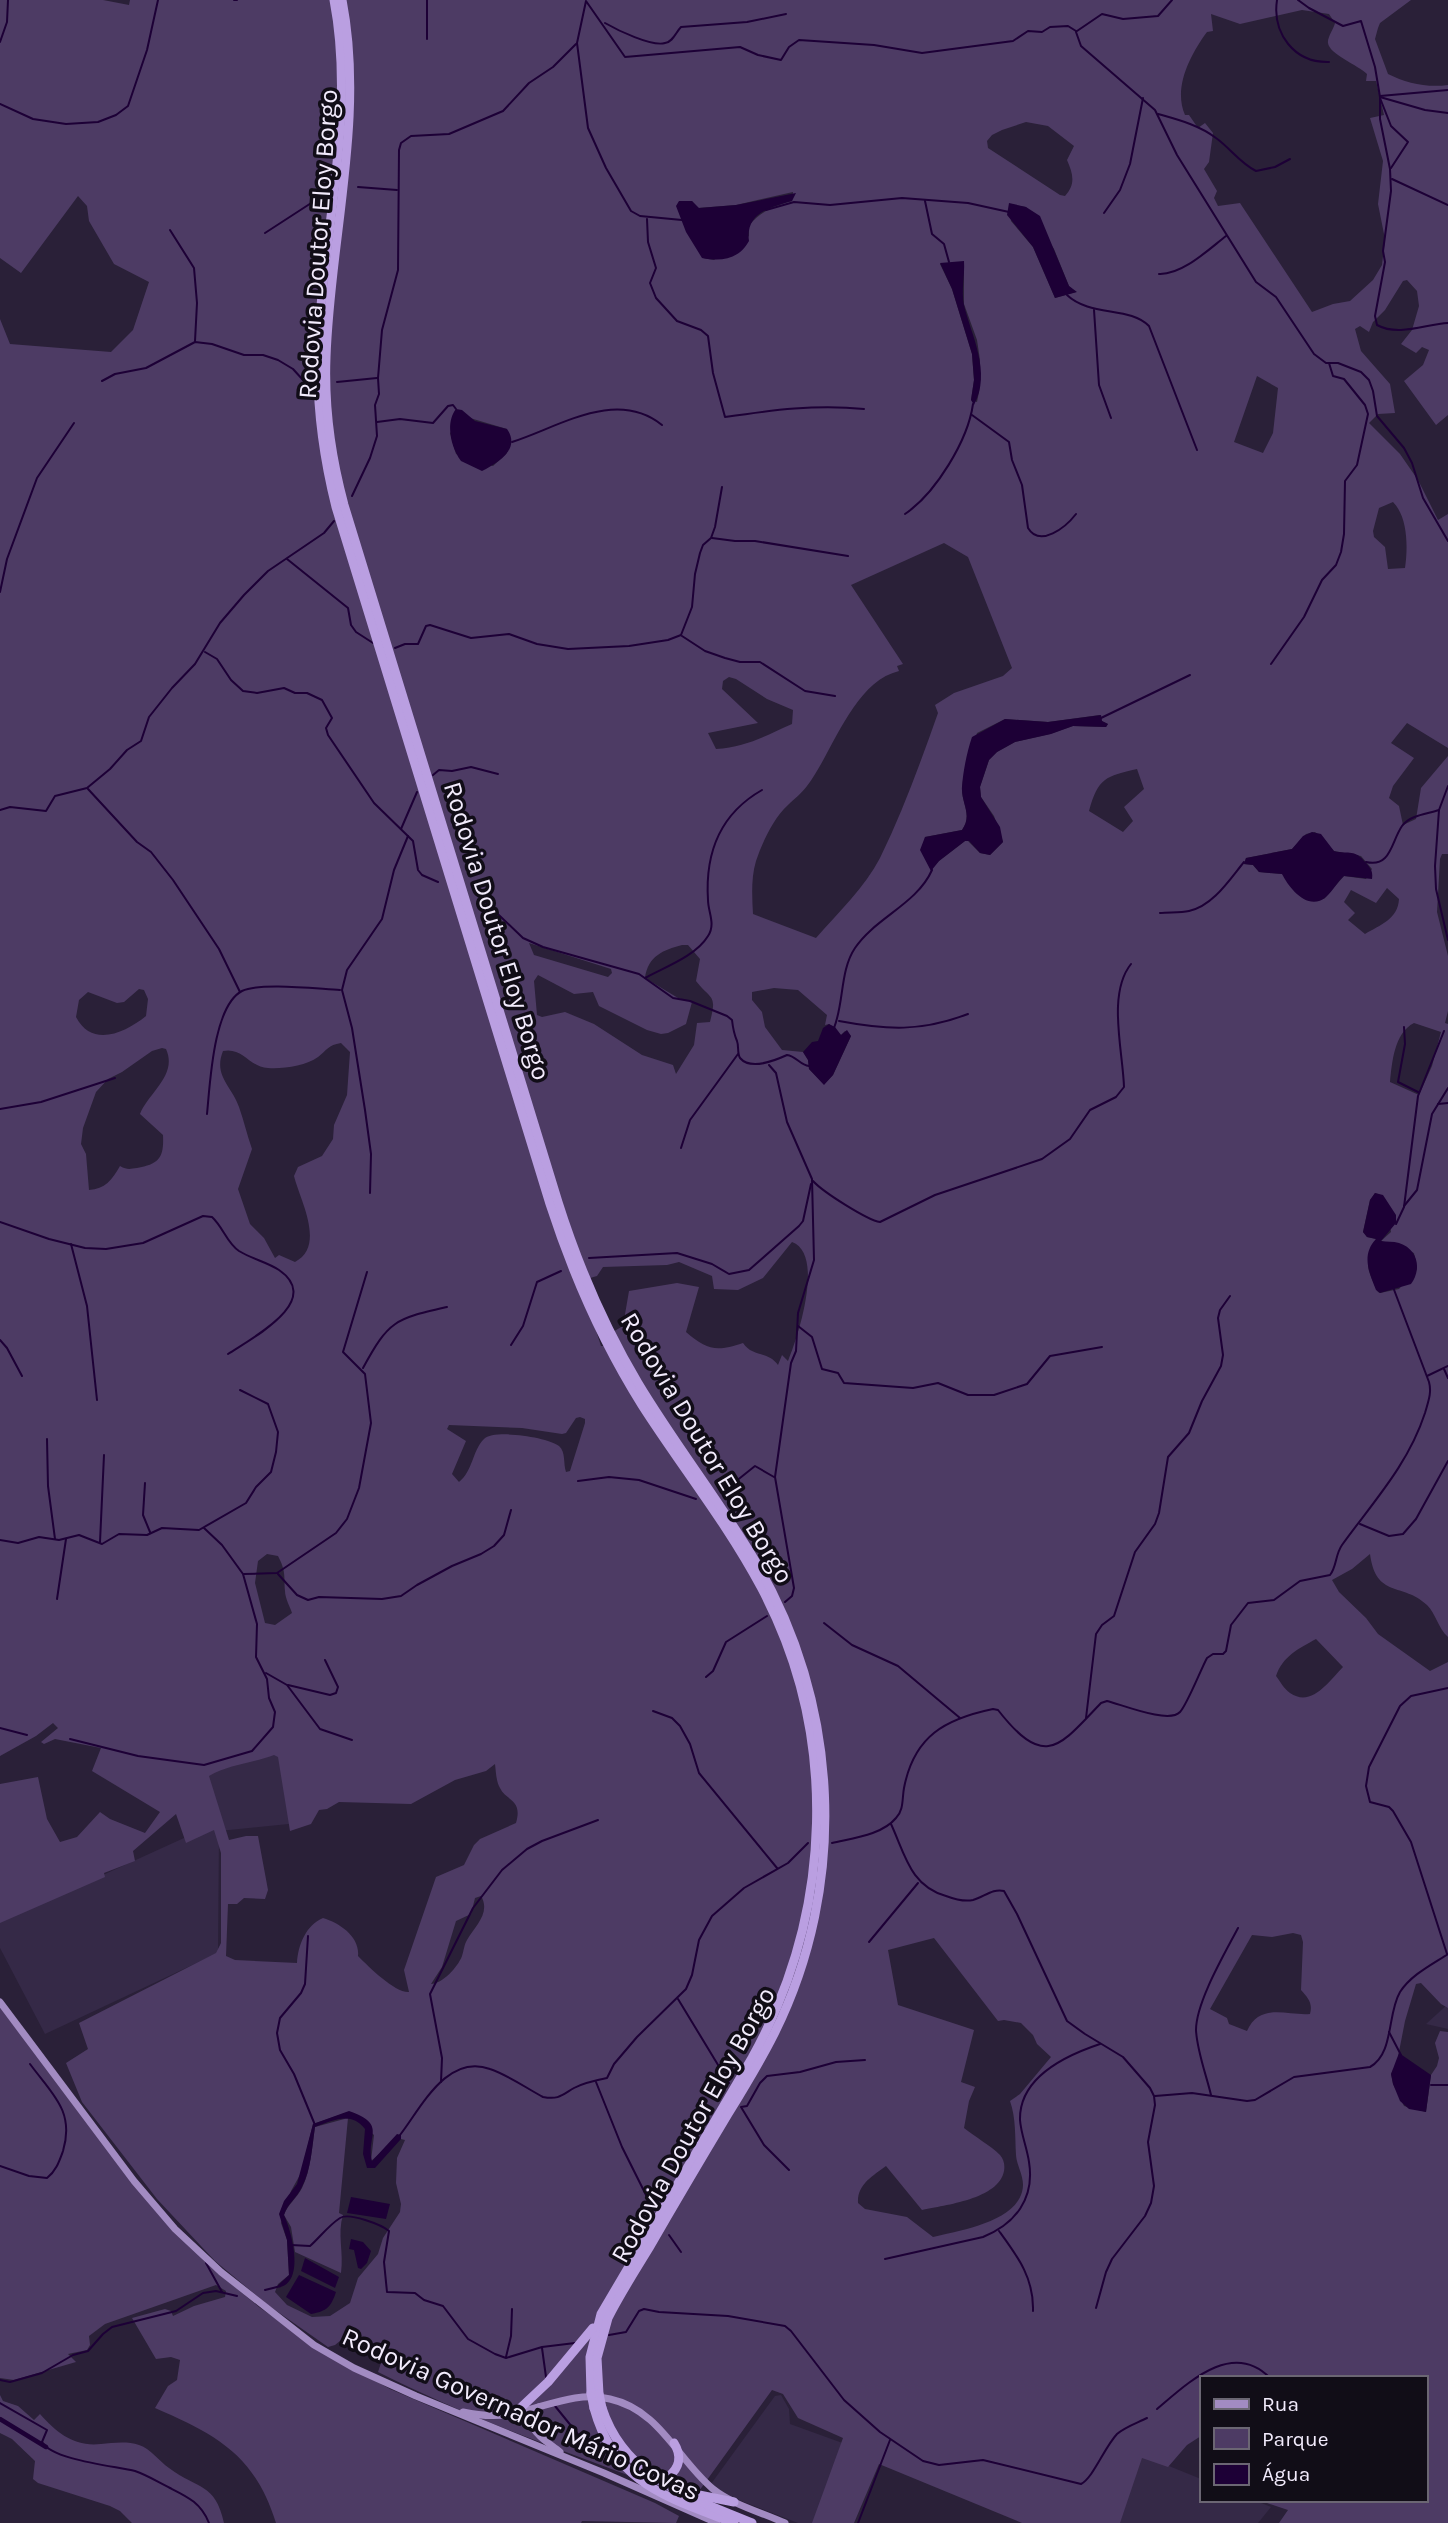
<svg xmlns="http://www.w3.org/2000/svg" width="1448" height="2523" font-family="Karla,sans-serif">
	<rect width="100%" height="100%" fill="#2a2038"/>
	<!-- built -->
	<g fill="#352947">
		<path d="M295,1749L308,1822L219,1831L218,1953L45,2034L0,1948V1922L219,1822L206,1768Z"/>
		<path d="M1448,2004V2029L1426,2024Z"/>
		<path d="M781,2395L789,2409L790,2424L848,2445L818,2523H798L708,2488L775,2396Z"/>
		<path d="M1137,2453L1201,2479V2500H1254L1271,2507L1258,2523H1109Z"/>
	</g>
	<!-- green -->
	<g fill="#4d3b64" fill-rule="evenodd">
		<path d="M0,0H103L129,5L130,0H1411L1380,23L1378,28L1375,39L1388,74C1406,83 1427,88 1448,85V415L1436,425L1404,381L1423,365L1429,350L1422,347L1416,353L1401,344L1412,330L1419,306L1417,291L1407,280L1403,281L1385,310L1373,322L1369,332L1360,326L1355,329L1361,351L1390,384L1395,413L1378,414L1369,423L1400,454L1418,480L1438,520L1448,514V748L1407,723L1391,743L1414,758L1393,786L1389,798L1399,806L1403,825L1416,819L1421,788L1448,756V854H1442L1440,859L1437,912L1448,956V1011L1445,1023L1448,1024V1637C1438,1628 1436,1614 1427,1605C1403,1582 1376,1599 1370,1554L1352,1569L1332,1580L1339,1592L1366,1618L1378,1634L1430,1671L1448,1662V2008L1441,2004L1421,1983L1416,1984L1405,2021L1397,2062L1391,2074L1393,2084L1404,2106L1426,2112L1431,2075L1437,2066L1439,2058L1435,2043L1440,2031L1448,2032V2523H1279L1288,2510L1267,2503L1266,2500H1425V2378H1201V2436L1187,2445L1168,2467L1142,2458L1120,2523H1022L879,2464L854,2523H812L843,2438L798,2418L783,2394L772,2390L694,2498L687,2497C583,2458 477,2422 378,2372L383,2357L346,2336L335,2345L328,2347L268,2305L215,2261L157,2199L82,2102L66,2063L88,2049L79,2023L216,1953L221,1943V1853L214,1830L186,1843L176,1814L133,1851L135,1861L104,1873L105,1877L0,1923V1784L38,1777L47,1819L60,1842L77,1837L100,1812L110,1819L145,1833L160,1812L92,1771L101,1748L55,1739L44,1744L41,1742L58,1728L53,1723L36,1736L0,1756V319L10,344L111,352L133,330L149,282L114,264L89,221L87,206L78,196L21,273L0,258ZM1302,10L1329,14L1335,23C1334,28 1327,38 1328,43C1329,54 1358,65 1367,74L1366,81H1376L1384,115L1370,118L1383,161L1378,204L1385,239L1382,265L1373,280L1350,301L1333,304L1312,312L1240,203L1218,206L1214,198L1217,191L1204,169L1209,162L1213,133L1205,123L1198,128L1189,115H1185C1173,88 1190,55 1207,32L1213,31L1211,14L1240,24ZM1026,122L1048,126L1074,146L1067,160C1073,174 1076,184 1065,196L1060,195L988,148L987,141L992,135L1002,130ZM793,192L792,201C774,206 762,211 749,225V236L714,260L703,258L692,201L698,208L736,205ZM1009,204L1026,207L1054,249L1069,286L1076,292L1055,298L1033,247L1011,221ZM964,262V304L977,340L980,360V387L977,402L971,400L974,380L972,354L952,289L940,264ZM1257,376L1278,388L1273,433L1263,453L1234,442ZM470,418L507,429V453L493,466L456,454L450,433ZM1393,502C1408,517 1408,548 1405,568L1388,569L1385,547L1374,537L1373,531L1379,508ZM944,543L968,557L1012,668L1003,676L954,693L935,705L938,713C921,761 903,811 880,858C865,887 838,913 816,938L753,914C752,896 751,878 756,861C763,841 773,819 788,805C794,799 802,793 807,786C833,752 853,682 899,671L897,666L903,664L851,585ZM729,677L736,679L767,699L793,710L792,724C765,736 746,747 716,749L708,733L758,723L722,689L723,681ZM1100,715L1102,721L1108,724L1106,727L1073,726L1050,734L1015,742L997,752L989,760L980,787L981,797L994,816L1003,842L990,855L980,853L968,841H965L939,861L931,870L923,854L925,837L962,830C973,814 961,803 962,787C964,769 973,750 977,733L1005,719L1048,722ZM1137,769L1144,789L1124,807L1133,821L1123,832L1089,811C1098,778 1106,776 1137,769ZM1315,832L1334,851L1361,856L1372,869L1366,879L1344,876L1324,899L1282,874L1259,872L1253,865L1244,864L1246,858L1292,849L1306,834ZM1387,888L1399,899C1398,919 1380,925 1365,934L1348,920L1355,913L1344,902L1351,890L1376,903ZM529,943L611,969L612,973L608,977L534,955ZM682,945H688L700,959L696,981C712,1001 717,994 710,1022L697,1023L694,1045L676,1074L673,1065L642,1055L594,1024L565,1012L542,1017L537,1015L534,981L538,975L574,994L593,992L599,1006L647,1030L661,1034L668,1033L686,1024L692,1002L678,998L645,978C648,956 663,950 682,945ZM774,988L798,990L827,1015L825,1025L829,1024L841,1035L845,1031L851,1036L833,1075L824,1084L809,1069L808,1060L803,1052L782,1050L765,1027L762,1012L752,1000V992ZM139,989L144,990L148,999L146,1016C125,1033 92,1048 76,1017L79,1000L88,992L117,1003L124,1002ZM1414,1023L1441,1032L1432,1066L1419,1095L1390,1082C1392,1063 1394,1033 1414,1023ZM341,1043L350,1052L347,1095L334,1125L333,1139L322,1156L298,1167L294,1176C300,1200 326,1246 295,1262L279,1255L275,1258L264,1238L250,1224L238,1189L252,1149C247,1135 244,1121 239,1107C232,1086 213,1076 223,1051C243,1047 249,1067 268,1068C283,1069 306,1066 318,1057C327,1050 328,1045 341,1043ZM162,1048L166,1049C178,1075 148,1093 140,1114L163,1135C164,1157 160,1164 137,1168C130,1169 127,1170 120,1166C112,1180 105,1189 89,1190L86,1154L81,1144L83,1128L96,1092L108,1079L122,1072L152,1051ZM1375,1193C1392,1197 1389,1217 1391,1232L1381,1241L1414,1253L1417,1269L1399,1289L1380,1293L1378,1292C1365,1264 1365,1267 1376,1239L1367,1237L1363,1232L1370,1200ZM792,1242C825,1254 798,1337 788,1361L782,1355L778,1365C768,1351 752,1357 743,1343C716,1352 707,1350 686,1332L699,1287L677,1283L629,1291L623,1326L611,1333L607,1346H601L590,1312V1278L597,1276L603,1267L667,1265L679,1262L712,1276L714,1289L738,1290L763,1278ZM580,1417L585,1419V1423L570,1471L566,1472C563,1464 566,1452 559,1446C548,1437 494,1429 484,1439C472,1451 473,1471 459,1482L452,1474L466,1441L447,1429L449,1425L522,1428L562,1434L566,1433L576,1418ZM267,1554L278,1556C286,1571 284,1576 285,1591C285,1598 290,1607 292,1613L275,1625L265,1623L255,1583L258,1561ZM1316,1639L1343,1667C1329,1681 1312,1708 1290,1693C1284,1689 1280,1681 1276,1676C1283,1656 1298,1649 1316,1639ZM274,1755L278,1757L290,1831L311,1824L319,1810L327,1809L339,1802L411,1804L455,1780L486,1771L495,1764C496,1772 496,1781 500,1788C506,1801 523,1799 516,1823L480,1839L474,1845L464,1865L436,1877L404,1970L409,1992C395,1993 369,1967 358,1956C360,1937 340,1923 323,1918C306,1925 298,1945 297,1963L235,1960L226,1956L228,1904H237L244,1898L265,1899L268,1890L258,1836H246L229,1840L209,1776C229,1764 253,1763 274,1755ZM481,1896C491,1913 475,1926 467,1940C464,1945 464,1950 462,1956C458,1967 442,1984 431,1984L442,1967L456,1921L471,1914L475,1898ZM1293,1933L1301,1935L1303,1942L1301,1990C1308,1998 1313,2003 1310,2014C1287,2016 1260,2002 1247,2031L1229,2024L1227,2018L1210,2009L1252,1935L1272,1937ZM934,1938L998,2021L1004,2020L1021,2023L1033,2035L1037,2044L1051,2057L1020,2094L1010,2101C1016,2118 1015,2137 1016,2155C1017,2168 1026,2178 1022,2192C1014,2222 959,2231 933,2237L907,2217L865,2209L858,2203C857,2184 873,2176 886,2166L922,2210C945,2205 999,2199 1004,2171C1005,2165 1004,2160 1000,2155C990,2145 975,2137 964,2128L969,2101L975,2087L961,2082L974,2030L898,2005L888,1950ZM348,2112L374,2135L371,2161L401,2135V2139L405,2140L397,2158L396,2183L401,2204L400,2212L383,2238L378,2254L358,2278L350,2303L330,2316L312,2317L287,2305L275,2292L278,2284L289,2275L287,2240L281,2223L291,2191L301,2173L313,2124Z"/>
		<path d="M0,2007L131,2180L207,2264L259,2307L318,2349L390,2389L655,2503L679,2516L676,2523L582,2521L581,2523H276C255,2455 217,2435 155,2408L168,2386L177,2380L180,2360L171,2357L156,2359L132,2318L165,2309L171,2311L173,2316L194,2306L225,2297L226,2291L216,2285L105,2324L89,2336L90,2345L87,2350L68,2354L76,2362L14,2380L0,2378Z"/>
		<path d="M348,2118L339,2213L343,2215C337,2234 344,2252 341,2273L295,2252L291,2227L284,2215C288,2204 297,2198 302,2188C311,2170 312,2147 315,2127Z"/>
		<path d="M0,2395L3,2401L18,2406L34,2420L40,2414C57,2433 74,2447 101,2444C113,2443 127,2441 139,2445C151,2449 159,2461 169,2468C198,2490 215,2482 224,2523H132L120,2511L110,2506L38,2483L33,2479L35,2461L12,2439L0,2433Z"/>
	</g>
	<!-- water -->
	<g fill="#1d0036">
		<path d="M796,193L792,201C770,207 745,214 749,241C739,259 722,262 702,258L686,232L676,206L679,201H692L699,208L736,205Z"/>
		<path d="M1009,203L1026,207L1040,216L1069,286L1077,292L1055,298L1033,247L1007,215Z"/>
		<path d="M964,261C965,276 961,290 964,305C971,335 992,372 974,405L971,400L974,380L972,354L952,289L940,263Z"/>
		<path d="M456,409L462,410L475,421L507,429C521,449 498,463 482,471L461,461C451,448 445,423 456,409Z"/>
		<path d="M1101,715L1102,721L1108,724L1106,727L1073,726L1051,734L1015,742L997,752L989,760L980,787L981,797L1000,827L1003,842L990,855L980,853L969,841H965L939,861L931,871L920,850L925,837L962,830C973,815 961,803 962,787C963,771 967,752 972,737L1005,719L1048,722Z"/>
		<path d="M1312,832L1321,834L1334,851C1350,855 1354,848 1366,863C1371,869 1373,871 1372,879L1344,876C1337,882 1333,891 1326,897C1308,912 1289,888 1282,874L1259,872L1253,865L1244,864L1246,858L1292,849L1303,836Z"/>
		<path d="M829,1024L835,1027L841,1035L847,1030L851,1036L833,1075L824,1085L809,1069L808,1060L803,1052L812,1042L818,1041L823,1028Z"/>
		<path d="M1375,1193L1383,1195L1396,1215V1223L1381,1241C1387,1242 1393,1241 1399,1243C1418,1249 1422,1269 1411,1284L1380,1293L1376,1290C1369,1272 1361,1255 1376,1239L1367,1237L1363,1232L1370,1200Z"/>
		<path d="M1399,2053L1431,2075L1426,2112L1409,2109L1400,2101L1393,2084L1391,2074Z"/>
		<path d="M349,2111C388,2125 366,2135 372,2161L397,2134L401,2135V2139L375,2168H367L363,2154L365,2129C351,2111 334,2120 315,2127C312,2147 311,2170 302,2187C297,2198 288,2203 284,2215C292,2232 307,2287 275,2288L289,2275L287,2240L279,2214L284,2201L297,2184L313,2124Z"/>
		<path d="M351,2197L390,2204L386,2219L347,2213Z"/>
		<path d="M351,2239L363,2242L371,2251L367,2263L361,2269L358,2268L354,2250L349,2249Z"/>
		<path d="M305,2258L339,2277L335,2288L301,2271Z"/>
		<path d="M299,2275L336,2292C331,2307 327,2311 311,2314L286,2297Z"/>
	</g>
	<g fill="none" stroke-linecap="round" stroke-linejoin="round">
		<!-- stream -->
		<g stroke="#1d0036" stroke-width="2">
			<path d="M234,0H237"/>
			<path d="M427,0V39"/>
			<path d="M1277,0C1272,33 1294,63 1329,62"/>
			<path d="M1298,0L1309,8L1343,26L1361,21L1375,67L1380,97V119L1390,169L1391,191L1383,251L1385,262L1375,316L1377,325C1399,337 1426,324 1448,323"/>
			<path d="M605,23C617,30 652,47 665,43C673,42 676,32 681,27L747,22L786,14"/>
			<path d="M1077,31L1102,14L1123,19L1158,16L1172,0"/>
			<path d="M1076,32L1081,46L1155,110L1177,155L1256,282L1276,297L1314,354L1326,363H1338L1361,372L1369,380L1373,391L1377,416L1404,448L1412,463L1423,498L1448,541"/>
			<path d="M0,42L7,22L8,0"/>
			<path d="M1380,96L1448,90"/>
			<path d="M1380,97L1425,110L1448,113"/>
			<path d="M1380,98L1391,126L1408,142L1391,168"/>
			<path d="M0,104L33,119L66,124L98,122L116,115L128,106L147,50L158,0"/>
			<path d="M1158,114C1179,120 1199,125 1216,138C1230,148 1240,163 1256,171L1275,167L1290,159"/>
			<path d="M1392,179L1448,205"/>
			<path d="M358,187L397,190"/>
			<path d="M925,201L932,234L944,244L949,262"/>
			<path d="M766,210L794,202L830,205L902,198L968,203L1009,212"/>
			<path d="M1104,213L1120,190L1130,164L1143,98"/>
			<path d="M647,219L648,242L656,268L650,283L656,298L677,321L701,330L708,336L713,373L725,417C772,410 817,404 864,409"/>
			<path d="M682,220L640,216L631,211L606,168L588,128L577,43L586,1L625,57L740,47L758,55L781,60L789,47L799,40L874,45L922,53L1013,41L1028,31L1042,32L1050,27L1068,26L1076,31"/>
			<path d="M170,230L194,268L197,303L195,341"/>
			<path d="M265,233L322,196"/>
			<path d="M1159,274C1182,275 1208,250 1226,236"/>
			<path d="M1067,295C1090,317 1130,306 1149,326L1197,450"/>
			<path d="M1094,310L1099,385L1111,418"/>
			<path d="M102,381L115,374L146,368L195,342L212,344L244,355H263L278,360L293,369L303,380L310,382"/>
			<path d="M337,382L377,378"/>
			<path d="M972,415L1009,442L1012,460L1022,485L1028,528C1040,548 1066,527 1076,514"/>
			<path d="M377,422L400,419L433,423L448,406L453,405L456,409"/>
			<path d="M512,442C559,427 616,388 662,425"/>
			<path d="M352,496L370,458L377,436L375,405L379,394L378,378L382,330L398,270L399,150L401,143L411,136L449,134L503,111L529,83L553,67L576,44"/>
			<path d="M905,514C936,493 968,440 973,404"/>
			<path d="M712,538L735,541H755L848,556"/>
			<path d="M287,559L348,608L351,625L356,632L373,643"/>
			<path d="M0,592L7,559L37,478L74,423"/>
			<path d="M682,636L705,651L725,658L740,662H760L805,691L835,696"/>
			<path d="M395,648L405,644H418L426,626L430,625L471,638L509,634L537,644L568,649L629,646L668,640L681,635L692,607L695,574L700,553L703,545L711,538L715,527L722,487"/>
			<path d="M205,652L217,659L231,680L243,691L257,693L284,688L295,693H307L322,700L332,718L326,728L328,735L374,803L413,841L418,870L422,875L438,882"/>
			<path d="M1271,664L1304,617L1322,580L1336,565L1341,552L1344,534L1345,481L1357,465L1368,414L1365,405L1344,379L1333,376L1329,363"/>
			<path d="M1101,718L1190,675"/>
			<path d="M433,775L439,770L452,771L471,767L498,774"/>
			<path d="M1448,786L1439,810L1435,866L1436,889L1448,940"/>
			<path d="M88,789L137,842L151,852L173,880L219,949L240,992"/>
			<path d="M0,810L10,807L46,811L55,796L87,788L110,769L127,750L141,741L149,717L172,688L195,664L220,623L244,595L268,571L324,533L334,521"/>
			<path d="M401,829L417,792"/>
			<path d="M1366,862C1391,868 1391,842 1402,826C1410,815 1427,814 1439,810"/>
			<path d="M481,898L523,938L543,947L639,974L673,998L690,1001L727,1016L732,1020C733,1029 734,1034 737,1041C739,1046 737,1053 740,1058C751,1071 776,1060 787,1055C796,1056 800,1065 809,1066"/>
			<path d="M1160,913C1169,912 1180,913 1189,911C1213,906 1230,879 1244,862"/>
			<path d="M645,978C665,967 696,956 708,936C716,924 708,912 708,900C705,853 720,814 762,790"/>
			<path d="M839,1021C887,1030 921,1032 968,1014"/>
			<path d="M1404,1027L1405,1044L1398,1082L1418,1092"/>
			<path d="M834,1028C844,1003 840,970 855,948C875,918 917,904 932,870"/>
			<path d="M769,1065L776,1073L787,1122L812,1179L814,1260L798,1313L796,1351L791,1363L775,1477L794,1588L792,1596L785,1602"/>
			<path d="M1438,1104L1448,1103"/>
			<path d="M0,1109L41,1102L115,1078"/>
			<path d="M207,1114C210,1085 213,1006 242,991C261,982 318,989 340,990"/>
			<path d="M681,1148L690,1120L738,1054"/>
			<path d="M813,1181C823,1192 867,1220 880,1222L935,1195L1042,1159L1070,1139L1090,1110L1116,1097L1124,1087C1123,1051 1107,994 1131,964"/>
			<path d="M370,1193L371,1154L365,1110L352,1028L342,990L347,970L382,919L394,870L408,836"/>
			<path d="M1404,1206L1417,1190L1432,1114L1448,1088"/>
			<path d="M0,1222L49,1239L85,1248L106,1249L143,1243L203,1216L212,1217C223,1227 227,1243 239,1251C252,1259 267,1262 279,1270C324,1301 252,1338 228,1354"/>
			<path d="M1396,1224L1404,1207L1418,1096L1444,1031"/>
			<path d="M71,1244L87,1306L97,1400"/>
			<path d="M589,1258L677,1253L712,1264L729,1274L749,1270L799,1226L803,1221L811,1184"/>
			<path d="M798,1326L812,1337L822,1369L838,1373L844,1383L913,1388L938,1383L968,1395H994L1027,1384L1050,1356L1102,1347"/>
			<path d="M0,1340L7,1348L22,1376"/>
			<path d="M511,1345L523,1326L537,1282L561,1271"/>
			<path d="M363,1368C389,1320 395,1319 447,1307"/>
			<path d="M1444,1369L1448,1378"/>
			<path d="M1427,1376L1448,1366"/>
			<path d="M47,1439L48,1486L55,1539"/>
			<path d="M578,1481L609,1477L639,1480L696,1499"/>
			<path d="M145,1483L143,1515L150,1532"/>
			<path d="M719,1487L730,1486L755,1466L774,1477"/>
			<path d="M1360,1524L1389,1536L1403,1534L1416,1519L1448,1461"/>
			<path d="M0,1540L18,1543L39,1537L59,1540L79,1535L102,1544L119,1534L147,1535L162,1528L199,1530L246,1503L256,1487L271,1472L276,1452L278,1432L268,1404L240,1390"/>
			<path d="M100,1542L104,1455"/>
			<path d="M244,1574L277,1573L336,1533L347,1519L359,1488L371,1423L365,1374L343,1352L367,1272"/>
			<path d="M278,1574L297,1595L308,1600L319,1597L382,1599L401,1596L417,1585L452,1566L481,1554L494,1546L504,1535L511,1510"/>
			<path d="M57,1599L66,1539"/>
			<path d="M824,1623L852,1645L898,1666L960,1718"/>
			<path d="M266,1673L287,1685L320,1729L352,1740"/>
			<path d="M706,1677L713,1671L726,1642L767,1616"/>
			<path d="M288,1685L330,1695L336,1693L338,1687L325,1660"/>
			<path d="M653,1711L672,1718L680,1726L690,1744L699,1773L777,1868"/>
			<path d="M1086,1718L1096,1634L1102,1625L1114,1616L1135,1552L1155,1524L1159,1513L1168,1457L1189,1433L1202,1401L1221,1366L1223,1355L1218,1318L1220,1310L1230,1296"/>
			<path d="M0,1728L27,1735"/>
			<path d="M70,1739L138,1756L204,1765L252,1751L273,1727L275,1712L269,1698L267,1679L256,1657L257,1624L243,1574L222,1545L204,1528"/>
			<path d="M891,1824C905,1854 910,1886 946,1896C954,1899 964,1902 973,1900C984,1897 993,1888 1004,1891L1017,1914L1067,2021L1085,2034L1123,2057L1150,2088L1154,2096L1155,2105L1148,2142L1154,2186L1151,2203L1145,2216L1112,2259L1106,2272L1096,2308"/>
			<path d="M832,1843C853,1838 882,1835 896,1818C904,1810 902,1798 904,1788C914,1736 945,1719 993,1709L998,1710C1045,1770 1059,1747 1101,1703L1107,1701C1123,1705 1169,1724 1180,1712C1187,1705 1201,1669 1207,1658L1213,1654H1223L1226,1651L1231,1625L1248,1603L1274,1600L1300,1581L1330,1575C1337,1566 1335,1555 1342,1545C1373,1502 1408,1465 1425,1413C1428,1402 1432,1393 1429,1382L1393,1287"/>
			<path d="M308,1936L305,1984L301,1993L280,2018L277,2033L280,2050L294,2074L315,2125"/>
			<path d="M869,1942L918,1883"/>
			<path d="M1447,1954L1411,1842L1393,1811L1389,1807L1370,1802L1366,1786L1369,1767L1400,1706L1411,1696L1448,1688"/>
			<path d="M678,1999L729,2083"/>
			<path d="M1389,2032L1401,2055"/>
			<path d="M441,2082L442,2058L430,1994L473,1908L502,1870L527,1849L542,1841L598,1820"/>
			<path d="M596,2082L622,2147L651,2205"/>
			<path d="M1431,2085H1448"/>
			<path d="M1211,2095C1206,2074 1197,2051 1196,2030C1196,2002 1225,1953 1238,1928"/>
			<path d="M1155,2096L1192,2093L1247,2101L1255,2100L1294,2077L1370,2067C1394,2054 1387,2014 1400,1992C1411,1975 1431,1965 1448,1954"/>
			<path d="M400,2135C421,2108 447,2053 490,2069C508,2075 526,2088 543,2097C559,2100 562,2095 574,2088C583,2083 597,2080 607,2078L614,2064L637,2037L686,1989L692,1975L699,1940L712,1916L744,1888L788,1863L808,1843"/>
			<path d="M0,2166L29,2176L47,2178C56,2171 59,2162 63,2151C75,2111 52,2094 30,2064"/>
			<path d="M789,2170L764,2145L741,2107L747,2106L760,2083L767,2076L800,2072L836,2062L865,2060"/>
			<path d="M999,2231C1018,2257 1034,2278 1033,2311"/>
			<path d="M669,2235L681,2252"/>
			<path d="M291,2245L310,2246C319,2238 329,2225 340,2218C349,2212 382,2225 389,2231L384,2262L387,2292L415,2293L424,2300L443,2306L468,2339L495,2354L506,2358L542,2347L575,2343"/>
			<path d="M885,2259L983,2237C1015,2224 1035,2199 1029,2162C1027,2148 1021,2134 1020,2120C1019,2077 1067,2055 1100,2044"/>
			<path d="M206,2263L222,2292"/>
			<path d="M265,2290L277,2287"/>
			<path d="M609,2335L626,2332L639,2311L644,2309L659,2312L728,2316L785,2326L791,2331L844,2400L880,2432L923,2461L939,2465L983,2460L1081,2484C1093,2478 1104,2448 1117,2434C1125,2427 1137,2423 1147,2418"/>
			<path d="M542,2348L546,2377"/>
			<path d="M506,2357L511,2336L512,2309"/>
			<path d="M0,2380L10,2382L42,2373L73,2355L88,2351L103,2334L112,2327L176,2311L203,2293L216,2291L237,2296"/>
			<path d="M0,2403L47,2430L42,2442C52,2460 114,2466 135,2471C147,2475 158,2482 170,2488C188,2497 201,2503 209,2523"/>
			<path d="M555,2406L581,2438L608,2449"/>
			<path d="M1157,2409C1187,2384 1232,2339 1270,2378"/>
			<path d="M858,2523L890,2440"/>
		</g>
		<!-- canal -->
		<path stroke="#1d0036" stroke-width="4.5" d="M0,2419L46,2447"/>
		<!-- primary -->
		<g stroke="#a28bc2" stroke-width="7">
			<path d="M0,2002L134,2181L175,2229L221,2272L314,2345L354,2368L416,2396L604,2473L717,2523"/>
			<path d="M539,2407C520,2428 544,2439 560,2452"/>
			<path d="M463,2412C481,2416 499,2417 516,2413C548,2406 577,2391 610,2399C660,2410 677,2459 713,2489C733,2505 761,2512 785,2523"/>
		</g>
		<!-- motorway -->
		<g stroke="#ba9fe1" stroke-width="9">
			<path d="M334,0C357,120 320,240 318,360C317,410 324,459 336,507L550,1204C573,1275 603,1343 642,1405C681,1466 727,1523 761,1587C840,1735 833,1912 752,2058L601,2314L590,2357L591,2393"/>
			<path d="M342,0C365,118 330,238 326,357C324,407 331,457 344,505L558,1202C578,1265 604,1326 638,1383C674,1443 718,1499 754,1559C840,1702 849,1884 774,2034C760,2062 744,2088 728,2114C701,2159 675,2203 649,2248C635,2271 620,2294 608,2318L597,2358L599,2394"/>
			<path d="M594,2408C615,2485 668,2497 734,2523"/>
			<path d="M602,2408C625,2479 690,2497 752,2523"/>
			<path d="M514,2414L548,2382L593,2328"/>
			<path d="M657,2478L668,2477C680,2468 682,2456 674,2443"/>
			<path d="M694,2494L734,2502"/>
		</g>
		<!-- motorway-bridge -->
		<g stroke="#ba9fe1" stroke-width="9">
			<path d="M591,2393L594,2408"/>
			<path d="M599,2394L602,2408"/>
		</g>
	</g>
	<g text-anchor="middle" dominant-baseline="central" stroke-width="7" stroke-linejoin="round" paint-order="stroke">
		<!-- street labels -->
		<g font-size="26" fill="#f2ebfc" stroke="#110d17">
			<text transform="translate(318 244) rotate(-86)">Rodovia Doutor Eloy Borgo</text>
			<text transform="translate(497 931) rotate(73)">Rodovia Doutor Eloy Borgo</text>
			<text transform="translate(707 1448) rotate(59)">Rodovia Doutor Eloy Borgo</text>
			<text transform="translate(693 2125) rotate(-61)">Rodovia Doutor Eloy Borgo</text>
			<text transform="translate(521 2414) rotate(24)">Rodovia Governador Mário Covas</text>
		</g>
	</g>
	<!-- legend -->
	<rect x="1200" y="2376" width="228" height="126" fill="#110d17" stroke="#6b6673" stroke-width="2"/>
	<rect x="1214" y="2399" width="35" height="10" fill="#a28bc2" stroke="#6b6673" stroke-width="2"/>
	<text x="1262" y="2411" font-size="21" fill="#f2ebfc">Rua</text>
	<rect x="1214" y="2428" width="35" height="21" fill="#4d3b64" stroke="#6b6673" stroke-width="2"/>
	<text x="1262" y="2446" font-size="21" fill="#f2ebfc">Parque</text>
	<rect x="1214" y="2464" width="35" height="21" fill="#1d0036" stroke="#6b6673" stroke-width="2"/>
	<text x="1262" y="2481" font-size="21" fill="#f2ebfc">Água</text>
</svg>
